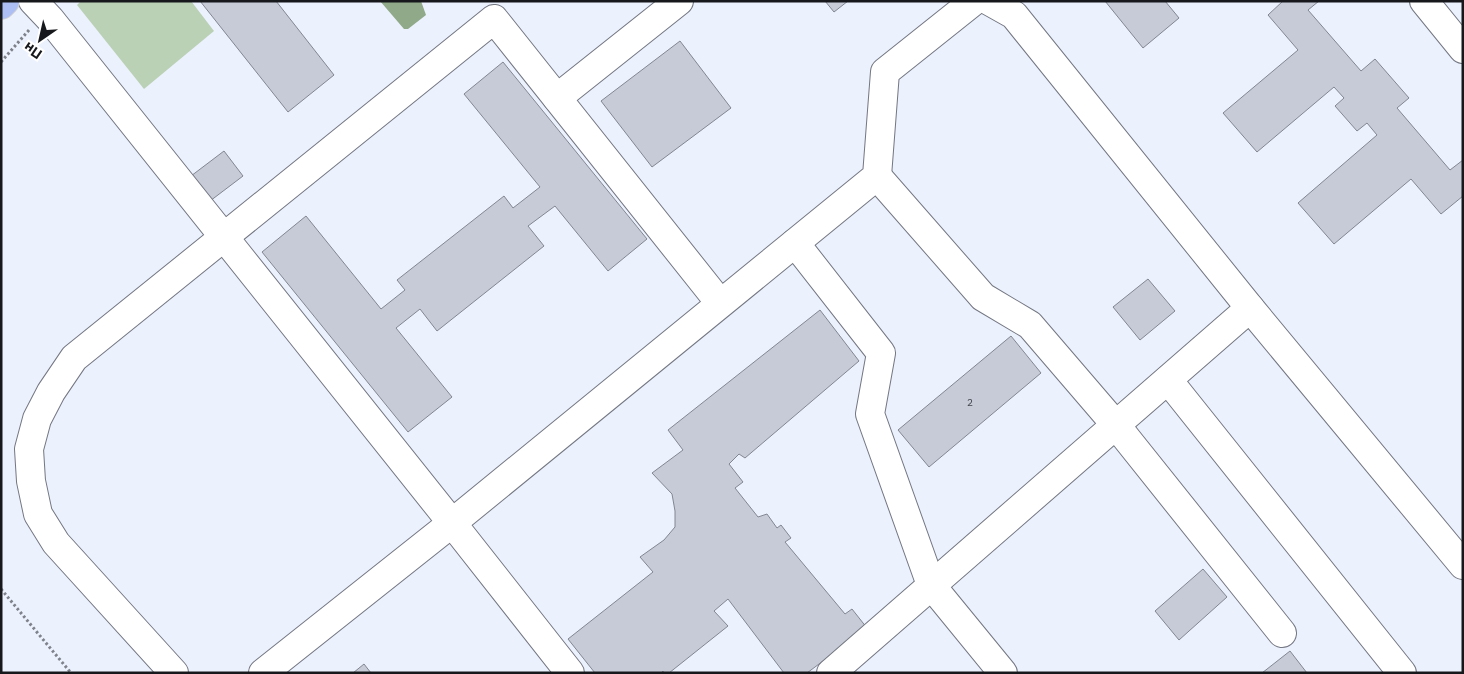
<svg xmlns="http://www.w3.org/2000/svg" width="1464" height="674" font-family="'IBM Plex Sans',sans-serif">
	<rect width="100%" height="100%" fill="#ecf1fe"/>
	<!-- green -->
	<path fill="#bad1b5" d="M81,1H191L214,31L144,89L77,5Z"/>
	<!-- water -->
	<path fill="#8fa989" d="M380,1H421L426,15L408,29H404Z"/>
	<!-- building -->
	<g fill="#c7cbd7" stroke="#828692">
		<path d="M200,1H276L334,75L288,112Z"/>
		<path d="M825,1H848L834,12Z"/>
		<path d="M1105,1H1165L1179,18L1143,48Z"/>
		<path d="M1283,1H1319L1308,10L1361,71L1375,59L1409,98L1397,108L1450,170L1463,160V196L1441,214L1411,179L1334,244L1298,203L1377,135L1367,123L1357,131L1335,106L1344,98L1334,87L1257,152L1223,113L1298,50L1268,15Z"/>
		<path d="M680,41L731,108L652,167L601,101Z"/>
		<path d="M503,62L647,239L608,271L555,206L528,226L544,246L437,331L420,309L396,328L452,397L408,432L262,252L306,216L381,309L405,290L397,280L504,196L513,208L540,187L464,94Z"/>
		<path d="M224,151L243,176L210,201L191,176Z"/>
		<path d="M1148,279L1175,311L1140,340L1113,307Z"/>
		<path d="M820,310L859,361L745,458L739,454L729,464L743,482L735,488L758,517L767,514L777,528L781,525L791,538L785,542L845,614L852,609L867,628L807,673H784L728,599L714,611L728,626L669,673H664L663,671L661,673H595L568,639L653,572L640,557L664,540L675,527V511L672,494L652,473L683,450L668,430Z"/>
		<path d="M1011,336L1041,373L929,467L898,430Z"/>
		<path d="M1203,569L1227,597L1179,640L1155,611Z"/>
		<path d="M1290,651L1307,673H1262Z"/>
		<path d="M364,664L371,673H353Z"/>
	</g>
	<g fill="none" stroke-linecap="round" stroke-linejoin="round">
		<defs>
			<g id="minor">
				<path d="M33,1L50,19L452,523L570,673"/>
				<path d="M989,1L1014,15L1250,308L1463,565"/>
				<path d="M1424,1L1463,49"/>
				<path d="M557,98L679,1"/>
				<path d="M877,176L983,297L1030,325L1115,424L1282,633"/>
				<path d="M795,243L881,353L870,414L931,585L1003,673"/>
				<path d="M1168,380L1402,673"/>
				<path d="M174,673L56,543L38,514L31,481L29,449L37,419L51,392L74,358L494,19L720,303"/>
				<path d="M263,673L452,523L877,176L885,72L974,1"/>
				<path d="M831,673L1250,308"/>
			</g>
			<path id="major" d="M1,5L5,1"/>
		</defs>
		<!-- minor casing -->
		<use href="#minor" stroke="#737782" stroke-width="30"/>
		<!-- major casing -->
		<use href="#major" stroke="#d0d1d2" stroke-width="30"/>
		<!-- path -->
		<g stroke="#7e828a" stroke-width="3" stroke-dasharray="2.5 2.5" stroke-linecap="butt">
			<path d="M1,62L29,30"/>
			<path d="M1,589L71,673"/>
		</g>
		<!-- minor -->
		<use href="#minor" stroke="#fff" stroke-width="28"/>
		<!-- major -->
		<use href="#major" stroke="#acbef4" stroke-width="28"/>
	</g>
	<g text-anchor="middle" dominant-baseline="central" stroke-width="4.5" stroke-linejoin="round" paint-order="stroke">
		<!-- number labels -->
		<g font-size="10" fill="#42454b">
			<text x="970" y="402">2</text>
		</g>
	</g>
	<!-- border -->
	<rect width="1464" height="674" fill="none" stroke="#16181c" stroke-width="5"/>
	<!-- north arrow -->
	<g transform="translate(40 40) rotate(214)" stroke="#ffffff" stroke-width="4" paint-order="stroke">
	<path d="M0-4L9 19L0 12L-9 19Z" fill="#16181c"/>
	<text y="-8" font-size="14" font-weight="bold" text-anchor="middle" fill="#16181c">Пн</text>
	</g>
</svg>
